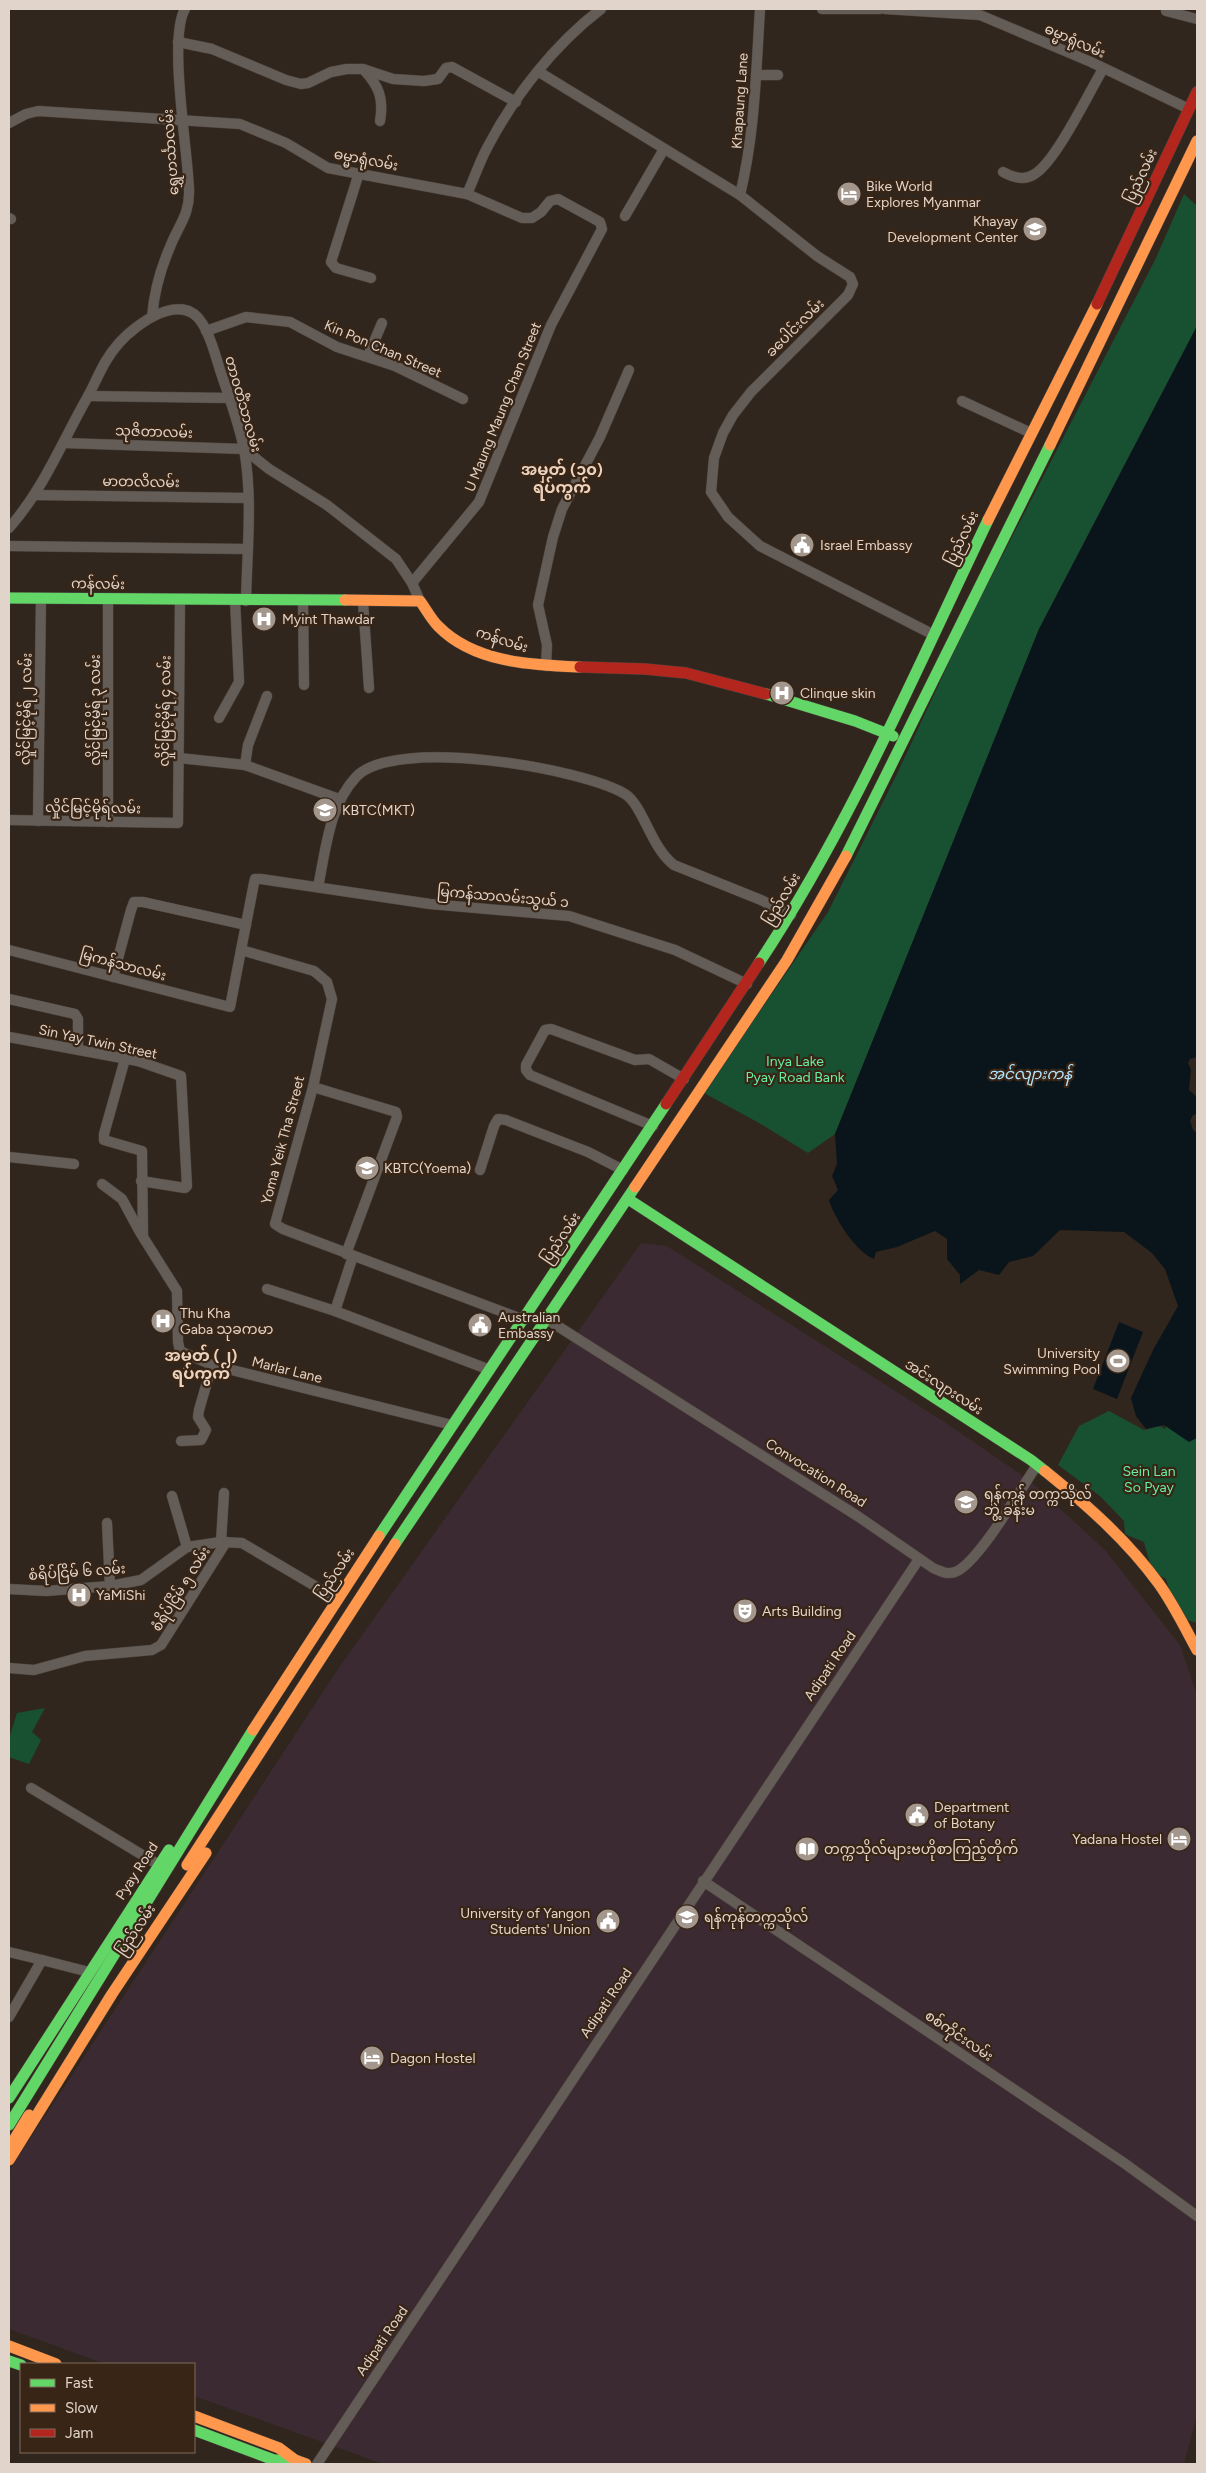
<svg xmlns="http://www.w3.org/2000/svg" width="1206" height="2473" font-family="Figtree,'Noto Sans Myanmar',sans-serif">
	<rect width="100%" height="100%" fill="#30261d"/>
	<!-- education -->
	<path fill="#3b2a31" d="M641,1243L667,1246L949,1425L1029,1480L1105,1550L1180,1645L1197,1695V2415L1184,2464H383L194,2396V2364H105L9,2329V2171L340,1666Z"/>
	<!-- green -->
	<g fill="#185132">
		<path d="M1184,194L1197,206V326L1039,629L835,1134L808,1153L759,1123L704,1093L828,912L896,776L965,628L1155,260Z"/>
		<path d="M1197,1381V1623L1178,1617L1166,1579L1152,1571L1144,1542L1125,1534L1124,1521L1100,1496L1058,1465L1079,1426L1109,1411L1144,1430L1160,1426L1165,1429L1168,1421Z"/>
		<path d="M45,1708L32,1732L41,1740L29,1764L9,1757V1739L17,1713Z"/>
	</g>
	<!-- water -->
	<g fill="#09151b">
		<path d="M1197,326V1057L1190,1059L1188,1063L1191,1070L1189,1090L1197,1097V1114L1193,1115L1190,1121L1193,1130L1197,1133V1438L1189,1442L1164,1425L1146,1429L1136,1416L1131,1398L1153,1350L1178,1306L1165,1269L1152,1253L1124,1232L1060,1230L1033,1256L1009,1262L999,1275L979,1270L960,1284V1275L947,1259V1239L935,1231L897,1247L876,1252L874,1259C855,1251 835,1219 829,1200L838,1190L832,1176L837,1164L835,1134L1039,629Z"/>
		<path d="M1119,1322L1143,1332L1117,1399L1093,1389Z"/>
	</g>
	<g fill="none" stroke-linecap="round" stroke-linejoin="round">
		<defs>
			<g id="street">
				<path d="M822,9H880"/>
				<path d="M885,9L980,15L1091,62L1189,109"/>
				<path d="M1166,11L1197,19"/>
				<path d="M178,42L212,49L286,80L301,84L308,83L331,72L347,69H363L393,79L424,81L438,79L446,68L452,67L516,102"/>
				<path d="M364,70C379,86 384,99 380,121"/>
				<path d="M539,72L740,195L817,256L850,277L853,284L848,295L751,392L733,415L723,433L714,458L711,492L728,517L760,546L932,634"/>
				<path d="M756,75H778"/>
				<path d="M9,123L26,114L38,111L240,124L286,143L328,168L467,194L522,218H532L541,212L550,201L558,199L600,222L602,229L551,325L479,502L412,583"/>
				<path d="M1003,172C1012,177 1023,181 1033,175C1055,164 1089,92 1103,69"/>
				<path d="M359,173L331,262L336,268L371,278"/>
				<path d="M467,194C474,179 479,163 487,148C514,96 555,44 601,9"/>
				<path d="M740,195C755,133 756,72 760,9"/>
				<path d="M625,216L664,149"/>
				<path d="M9,218L11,219"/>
				<path d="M152,317C154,293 160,270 170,247C178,226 190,215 189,190C188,152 168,38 185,9"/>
				<path d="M206,331L246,317L290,322L337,347L395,366L463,399"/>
				<path d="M368,356L382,323"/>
				<path d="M88,396L229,398"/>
				<path d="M962,401L1031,433"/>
				<path d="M64,443L244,449L269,469L327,505L396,559L412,583L420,601"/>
				<path d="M34,495L248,498"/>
				<path d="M9,528C43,490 62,442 87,398C98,378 103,361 119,343C136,324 182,290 202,323C212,338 216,359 222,376C230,400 239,424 244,449C253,498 247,551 246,601"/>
				<path d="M9,546L247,549"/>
				<path d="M303,601L304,685"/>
				<path d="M363,602L369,688"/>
				<path d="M546,666L547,645L538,605L553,537L562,509L600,437L629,370"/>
				<path d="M219,718L239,682L235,600"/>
				<path d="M179,758L245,765L339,799"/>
				<path d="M245,765L248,745L267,696"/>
				<path d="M9,820L178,823L180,600"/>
				<path d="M38,821L41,598"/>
				<path d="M108,822V599"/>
				<path d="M318,887C326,849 329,806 356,777C393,736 582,768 625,794C643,805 651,848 674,865L761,900L791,915"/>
				<path d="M9,950L230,1007L254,883L255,879H261L430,904L569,916L675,950L747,984"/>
				<path d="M241,950L314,971L327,982L332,999L313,1087L275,1224L283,1229L524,1320"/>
				<path d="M113,977L131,910L134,902H143L246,925"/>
				<path d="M9,999L75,1014L78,1019V1049"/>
				<path d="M9,1037L138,1061L181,1076L187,1186L185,1188L141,1181"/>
				<path d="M125,1059L104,1134V1140L142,1151L143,1237L177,1291L178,1342L180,1351L212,1365L452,1425"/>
				<path d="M313,1087L396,1112L397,1117L346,1254"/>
				<path d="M653,1126L530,1075L526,1070V1065L545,1030L551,1029L635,1060L649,1059L684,1079"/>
				<path d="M9,1157L74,1164"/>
				<path d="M480,1170L494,1126L498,1119L506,1120L588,1152L623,1170"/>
				<path d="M102,1184L122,1199L141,1234"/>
				<path d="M267,1289L335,1311L490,1370"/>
				<path d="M335,1311L353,1256"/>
				<path d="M548,1320L859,1517L933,1568C940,1571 947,1575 955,1572C977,1565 1022,1487 1037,1465"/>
				<path d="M181,1441L201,1440L206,1430L198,1417L199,1410L212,1365"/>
				<path d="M172,1496L187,1547"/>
				<path d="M107,1523L110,1586"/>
				<path d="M221,1542L224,1493"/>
				<path d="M9,1589L46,1591L110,1586L141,1580L187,1547L221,1542L242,1543L337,1599"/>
				<path d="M9,1668L34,1670L85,1656L152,1650L161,1645L226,1542"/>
				<path d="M31,1788L159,1865"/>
				<path d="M703,1881L1124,2163L1197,2216"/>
				<path d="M9,1952L42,1960"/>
				<path d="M9,2017L42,1960L89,1972"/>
				<path d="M317,2464L919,1559"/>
			</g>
			<g id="fast">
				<path d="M9,598L345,600"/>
				<path d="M766,694L855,721L893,736"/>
				<path d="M846,856L1050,445"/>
				<path d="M759,963C851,824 916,670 988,520"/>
				<path d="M628,1199L1031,1460L1045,1471"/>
				<path d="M379,1536L666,1104"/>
				<path d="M395,1544L635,1187"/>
				<path d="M9,2098L169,1850"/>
				<path d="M9,2125L253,1730"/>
				<path d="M9,2361L21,2365"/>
				<path d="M194,2430L274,2460H295"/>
			</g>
			<g id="slow">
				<path d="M1050,445L1197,141"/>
				<path d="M988,520L1097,304"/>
				<path d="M345,600L420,601C426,609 431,619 438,626C474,663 532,665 580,667"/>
				<path d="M635,1187L787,960L846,856"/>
				<path d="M1045,1471C1087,1505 1127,1540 1159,1584C1174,1605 1185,1628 1197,1650"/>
				<path d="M253,1730L379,1536"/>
				<path d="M187,1865L395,1544"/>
				<path d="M9,2148L29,2115"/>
				<path d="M9,2160L112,1994L206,1853"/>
				<path d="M9,2346L56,2364"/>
				<path d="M194,2416L279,2448L295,2460L306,2464"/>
			</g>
			<g id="jam">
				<path d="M1097,304L1197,92"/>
				<path d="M580,667L645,669L686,673L766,694"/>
				<path d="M666,1104L759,963"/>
			</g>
		</defs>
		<!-- street casing -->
		<use href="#street" stroke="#4b423b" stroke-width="11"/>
		<!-- fast casing -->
		<use href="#fast" stroke="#4b423b" stroke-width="12"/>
		<!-- slow casing -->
		<use href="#slow" stroke="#4b423b" stroke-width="12"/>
		<!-- jam casing -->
		<use href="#jam" stroke="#4b423b" stroke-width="12"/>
		<!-- street -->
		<use href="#street" stroke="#645c56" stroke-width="10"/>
		<!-- fast -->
		<use href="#fast" stroke="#63d668" stroke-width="11"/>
		<!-- slow -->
		<use href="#slow" stroke="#ff974d" stroke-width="11"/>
		<!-- jam -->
		<use href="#jam" stroke="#b3261e" stroke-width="11"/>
	</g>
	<!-- icons -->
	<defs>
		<symbol id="hotel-disc" viewBox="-11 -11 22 22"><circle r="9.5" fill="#a3978d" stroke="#382515"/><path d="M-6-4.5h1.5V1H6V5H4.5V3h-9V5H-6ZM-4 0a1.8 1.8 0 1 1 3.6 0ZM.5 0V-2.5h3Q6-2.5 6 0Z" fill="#fff"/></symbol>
		<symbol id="school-disc" viewBox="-11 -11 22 22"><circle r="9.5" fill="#a3978d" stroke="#382515"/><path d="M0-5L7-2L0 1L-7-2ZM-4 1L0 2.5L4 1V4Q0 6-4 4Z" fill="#fff"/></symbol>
		<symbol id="civic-disc" viewBox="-11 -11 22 22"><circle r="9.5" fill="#a3978d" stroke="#382515"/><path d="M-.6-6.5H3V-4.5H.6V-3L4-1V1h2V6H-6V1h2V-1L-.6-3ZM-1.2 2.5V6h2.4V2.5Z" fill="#fff"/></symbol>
		<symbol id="hospital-disc" viewBox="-11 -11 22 22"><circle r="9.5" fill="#a3978d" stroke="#382515"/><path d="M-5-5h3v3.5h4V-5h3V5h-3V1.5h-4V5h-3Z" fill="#fff"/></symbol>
		<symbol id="university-disc" viewBox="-11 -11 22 22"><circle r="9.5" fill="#a3978d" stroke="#382515"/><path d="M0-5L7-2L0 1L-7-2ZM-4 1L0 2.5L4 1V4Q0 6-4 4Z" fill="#fff"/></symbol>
		<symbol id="stadium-disc" viewBox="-11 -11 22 22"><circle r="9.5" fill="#a3978d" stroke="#382515"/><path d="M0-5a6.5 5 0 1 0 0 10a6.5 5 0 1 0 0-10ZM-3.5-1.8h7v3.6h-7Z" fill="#fff"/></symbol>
		<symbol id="theatre-disc" viewBox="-11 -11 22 22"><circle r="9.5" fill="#a3978d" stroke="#382515"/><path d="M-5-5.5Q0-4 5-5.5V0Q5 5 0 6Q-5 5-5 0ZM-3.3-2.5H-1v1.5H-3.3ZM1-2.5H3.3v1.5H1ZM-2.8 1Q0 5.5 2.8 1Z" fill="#fff"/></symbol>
		<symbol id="library-disc" viewBox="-11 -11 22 22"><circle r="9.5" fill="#a3978d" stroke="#382515"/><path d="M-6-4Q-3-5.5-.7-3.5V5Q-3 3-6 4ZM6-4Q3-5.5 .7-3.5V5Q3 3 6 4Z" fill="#fff"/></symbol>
	</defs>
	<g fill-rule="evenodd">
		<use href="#hotel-disc" x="835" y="180" width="28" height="28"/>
		<use href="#school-disc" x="1021" y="215" width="28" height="28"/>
		<use href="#civic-disc" x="788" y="531" width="28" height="28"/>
		<use href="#hospital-disc" x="250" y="605" width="28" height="28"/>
		<use href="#hospital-disc" x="768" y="679" width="28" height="28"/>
		<use href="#university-disc" x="311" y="796" width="28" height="28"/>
		<use href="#university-disc" x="353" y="1154" width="28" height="28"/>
		<use href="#hospital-disc" x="149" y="1307" width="28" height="28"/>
		<use href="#civic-disc" x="466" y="1311" width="28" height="28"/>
		<use href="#stadium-disc" x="1104" y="1347" width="28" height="28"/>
		<use href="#university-disc" x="952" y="1488" width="28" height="28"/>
		<use href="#hospital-disc" x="65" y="1581" width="28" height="28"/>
		<use href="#theatre-disc" x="731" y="1597" width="28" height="28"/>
		<use href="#civic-disc" x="903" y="1801" width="28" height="28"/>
		<use href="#hotel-disc" x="1165" y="1825" width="28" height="28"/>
		<use href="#library-disc" x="793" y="1835" width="28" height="28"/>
		<use href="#university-disc" x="673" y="1903" width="28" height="28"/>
		<use href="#civic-disc" x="594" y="1907" width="28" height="28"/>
		<use href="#hotel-disc" x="358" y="2044" width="28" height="28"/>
	</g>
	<g text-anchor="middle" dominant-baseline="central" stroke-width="4.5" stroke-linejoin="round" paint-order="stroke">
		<!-- street labels -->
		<g font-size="14" fill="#e1d4ca" stroke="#382515">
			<text transform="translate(1075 41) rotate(24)">ဓမ္မာရုံလမ်း</text>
			<text transform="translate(740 101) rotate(-86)">Khapaung Lane</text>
			<text transform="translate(171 152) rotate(-94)">ရွှေဟင်္သာလမ်း</text>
			<text transform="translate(366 160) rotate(11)">ဓမ္မာရုံလမ်း</text>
			<text transform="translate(1141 176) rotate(-65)">ပြည်လမ်း</text>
			<text transform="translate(795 328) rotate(-45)">ခပေါင်းလမ်း</text>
			<text transform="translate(383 349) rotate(23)">Kin Pon Chan Street</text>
			<text transform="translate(243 404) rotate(74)">တာဝတိံသာလမ်း</text>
			<text transform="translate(503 407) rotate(-68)">U Maung Maung Chan Street</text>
			<text transform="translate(154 432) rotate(2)">သုဇိတာလမ်း</text>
			<text transform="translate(141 482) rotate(1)">မာတလိလမ်း</text>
			<text transform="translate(962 538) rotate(-64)">ပြည်လမ်း</text>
			<text transform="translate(98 584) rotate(1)">ကန်လမ်း</text>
			<text transform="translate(502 640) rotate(18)">ကန်လမ်း</text>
			<text transform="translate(26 709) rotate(-89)">လှိုင်မြင့်မိုရ် ၂ လမ်း</text>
			<text transform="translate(95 710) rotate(-90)">လှိုင်မြင့်မိုရ် ၃ လမ်း</text>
			<text transform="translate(165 711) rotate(-89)">လှိုင်မြင့်မိုရ် ၄ လမ်း</text>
			<text transform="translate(93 808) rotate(1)">လှိုင်မြင့်မိုရ်လမ်း</text>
			<text transform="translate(503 897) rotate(5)">မြကန်သာလမ်းသွယ် ၁</text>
			<text transform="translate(782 899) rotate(-59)">ပြည်လမ်း</text>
			<text transform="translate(123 965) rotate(15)">မြကန်သာလမ်း</text>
			<text transform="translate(98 1042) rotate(12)">Sin Yay Twin Street</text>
			<text transform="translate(283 1140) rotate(-75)">Yoma Yeik Tha Street</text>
			<text transform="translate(561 1238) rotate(-56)">ပြည်လမ်း</text>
			<text transform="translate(287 1370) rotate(14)">Marlar Lane</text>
			<text transform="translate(944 1387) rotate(33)">အင်းလျားလမ်း</text>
			<text transform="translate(816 1473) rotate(32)">Convocation Road</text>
			<text transform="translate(77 1572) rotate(-4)">စံရိပ်ငြိမ် ၆ လမ်း</text>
			<text transform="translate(335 1574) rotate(-56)">ပြည်လမ်း</text>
			<text transform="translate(181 1589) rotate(-58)">စံရိပ်ငြိမ် ၅ လမ်း</text>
			<text transform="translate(830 1666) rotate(-56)">Adipati Road</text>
			<text transform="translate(137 1871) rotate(-57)">Pyay Road</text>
			<text transform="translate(136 1930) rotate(-56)">ပြည်လမ်း</text>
			<text transform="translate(606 2003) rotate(-56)">Adipati Road</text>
			<text transform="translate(959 2036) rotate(34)">စစ်ကိုင်းလမ်း</text>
			<text transform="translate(382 2341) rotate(-56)">Adipati Road</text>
		</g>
		<!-- poi labels -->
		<g font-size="14" fill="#e1d4ca" stroke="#382515" text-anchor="start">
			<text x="866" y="186">Bike World<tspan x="866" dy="16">Explores Myanmar</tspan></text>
			<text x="1018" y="221" text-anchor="end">Khayay<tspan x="1018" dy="16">Development Center</tspan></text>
			<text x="820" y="545">Israel Embassy</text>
			<text x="282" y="619">Myint Thawdar</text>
			<text x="800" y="693">Clinque skin</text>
			<text x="342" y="810">KBTC(MKT)</text>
			<text x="384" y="1168">KBTC(Yoema)</text>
			<text x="180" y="1313">Thu Kha<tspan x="180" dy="16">Gaba သုခကမာ</tspan></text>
			<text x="498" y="1317">Australian<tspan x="498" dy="16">Embassy</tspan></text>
			<text x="1100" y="1353" text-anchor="end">University<tspan x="1100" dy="16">Swimming Pool</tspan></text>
			<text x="984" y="1494">ရန်ကုန် တက္ကသိုလ်<tspan x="984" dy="16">ဘွဲ့ ခန်းမ</tspan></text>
			<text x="96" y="1595">YaMiShi</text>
			<text x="762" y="1611">Arts Building</text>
			<text x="934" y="1807">Department<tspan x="934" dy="16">of Botany</tspan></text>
			<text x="1162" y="1839" text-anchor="end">Yadana Hostel</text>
			<text x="824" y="1849">တက္ကသိုလ်များဗဟိုစာကြည့်တိုက်</text>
			<text x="590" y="1913" text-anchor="end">University of Yangon<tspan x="590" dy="16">Students' Union</tspan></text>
			<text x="704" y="1917">ရန်ကုန်တက္ကသိုလ်</text>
			<text x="390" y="2058">Dagon Hostel</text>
		</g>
		<!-- park labels -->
		<g font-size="14" fill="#69eea2" stroke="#382515">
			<text x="795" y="1061">Inya Lake<tspan x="795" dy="16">Pyay Road Bank</tspan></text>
			<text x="1149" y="1471">Sein Lan<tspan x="1149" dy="16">So Pyay</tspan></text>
		</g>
		<!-- water labels -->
		<g font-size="15" font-style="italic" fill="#b2e4ff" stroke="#382515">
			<text x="1030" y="1074">အင်လျားကန်</text>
		</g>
		<!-- quarter labels -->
		<g font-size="16" font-weight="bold" fill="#ebd2be" stroke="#382515">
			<text x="562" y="469">အမှတ် (၁၀)<tspan x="562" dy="18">ရပ်ကွက်</tspan></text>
			<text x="201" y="1355">အမှတ် (၂)<tspan x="201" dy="18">ရပ်ကွက်</tspan></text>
		</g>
	</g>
	<!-- border -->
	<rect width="1206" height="2473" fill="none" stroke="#e1d4ca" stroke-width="20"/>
	<!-- legend -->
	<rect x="20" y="2363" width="175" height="90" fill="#382515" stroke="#7c6b5d"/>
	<rect x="30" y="2379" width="25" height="8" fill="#63d668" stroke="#7c6b5d"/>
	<text x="65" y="2388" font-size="15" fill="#e1d4ca">Fast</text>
	<rect x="30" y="2404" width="25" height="8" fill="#ff974d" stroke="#7c6b5d"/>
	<text x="65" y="2413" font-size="15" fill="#e1d4ca">Slow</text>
	<rect x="30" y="2429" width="25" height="8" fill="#b3261e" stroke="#7c6b5d"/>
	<text x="65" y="2438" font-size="15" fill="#e1d4ca">Jam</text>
</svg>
